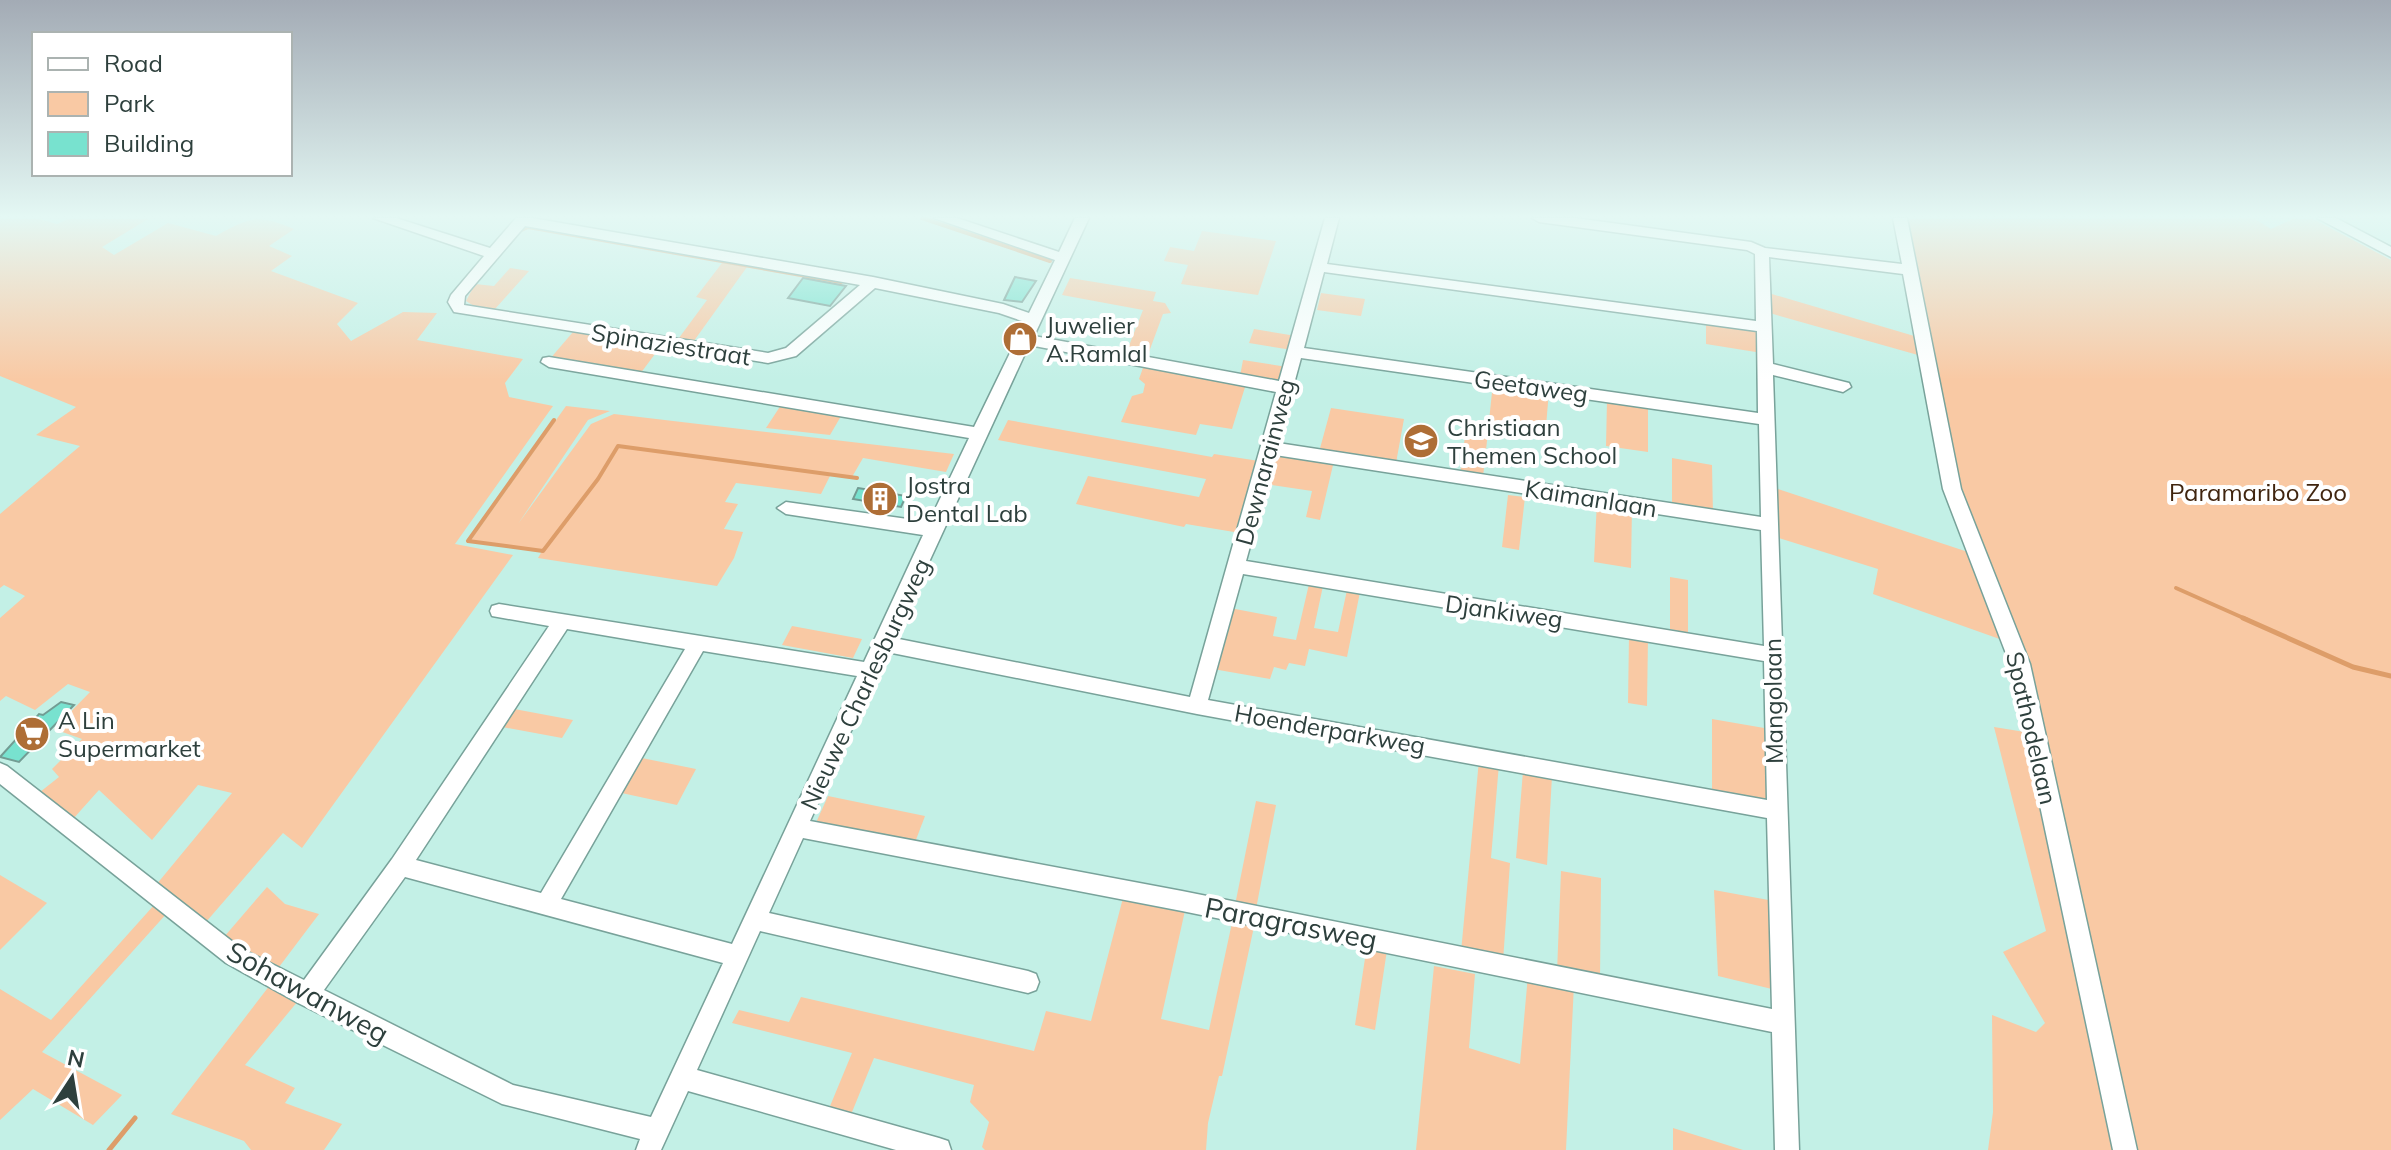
<svg xmlns="http://www.w3.org/2000/svg" width="2391" height="1150" font-family="Mulish,sans-serif">
	<rect width="100%" height="100%" fill="#c3f0e6"/>
	<!-- green -->
	<g fill="#f9c9a4">
		<path d="M2253,218L2271,229L2293,219H2313L2391,260V1150H2130L2026,670L1955,489L1905,219Z"/>
		<path d="M0,219H39L57,224L68,219H148L102,247L114,255L168,223L216,236C250,217 258,214 294,229L269,246L292,256L271,271L358,303L337,324L351,341L403,312L437,313L417,340L523,359L505,383L509,397L553,406L455,544L513,555L302,848L283,833L206,922L156,885L232,793L198,785L152,840L99,790L73,819L40,792L59,777L52,769L82,739L54,729L90,692L68,684L35,710L6,696L0,701V618L25,596L4,585L0,588V514L80,446L36,435L76,407L0,376Z"/>
		<path d="M1202,231L1276,241L1258,295L1181,284L1188,265L1164,261L1170,247L1194,251Z"/>
		<path d="M722,263L747,267L691,345L676,342L707,300L696,297Z"/>
		<path d="M510,268L529,271L495,309L474,306L466,301L475,284L494,286Z"/>
		<path d="M1070,278L1156,292L1153,301L1165,303L1171,313L1163,314L1146,360L1125,356L1143,310L1062,295Z"/>
		<path d="M1765,292L1921,338L1925,357L1766,312Z"/>
		<path d="M1321,293L1365,299L1361,316L1317,310Z"/>
		<path d="M1706,322L1751,327L1758,331L1762,353L1706,344Z"/>
		<path d="M1254,329L1296,336L1292,350L1249,343Z"/>
		<path d="M573,332L661,346L640,374L549,360Z"/>
		<path d="M1243,360L1287,367L1282,383L1240,376Z"/>
		<path d="M1144,365L1246,384L1232,429L1200,424L1196,435L1121,422L1132,396L1143,393L1145,384L1139,379Z"/>
		<path d="M1493,383L1549,391L1545,438L1488,430Z"/>
		<path d="M1607,400L1648,406V452L1606,446Z"/>
		<path d="M783,402L844,411L830,435L766,428Z"/>
		<path d="M566,406L610,411L588,420L518,524L591,424L614,414L954,454L946,472L863,458L852,477L831,474L821,494L736,483L725,502L738,504L724,529L743,532L734,558L717,586L538,558L542,551L471,540Z"/>
		<path d="M1331,408L1404,419L1396,463L1319,452Z"/>
		<path d="M1008,420L1212,457L1214,454L1259,461L1240,533L1186,524L1184,527L1076,504L1088,476L1199,497L1206,479L998,440Z"/>
		<path d="M1466,429L1488,432L1483,477L1460,474Z"/>
		<path d="M1274,454L1334,461L1320,520L1306,517L1312,491L1265,484Z"/>
		<path d="M1672,458L1712,465L1713,514L1672,507Z"/>
		<path d="M1775,488L1974,554L2008,642L1873,594L1878,569L1776,537Z"/>
		<path d="M1508,495L1525,497L1519,550L1502,547Z"/>
		<path d="M1597,501L1632,507L1631,568L1594,562Z"/>
		<path d="M1670,577L1688,580V633L1670,629Z"/>
		<path d="M1309,584L1323,586L1314,628L1338,632L1347,590L1360,592L1347,657L1309,649L1305,666L1289,663L1286,670L1274,667L1270,679L1213,669L1230,608L1277,617L1273,636L1296,640Z"/>
		<path d="M792,626L862,639L853,658L782,645Z"/>
		<path d="M1629,635L1648,638L1647,706L1628,703Z"/>
		<path d="M509,708L573,720L562,738L497,726Z"/>
		<path d="M1712,719L1770,729L1772,801L1712,793Z"/>
		<path d="M1994,727L2031,733L2119,1150H1988L1993,1112L1992,1015L2036,1032L2045,1023L2003,952L2046,931Z"/>
		<path d="M637,757L696,769L677,805L617,792Z"/>
		<path d="M1479,760L1499,764L1491,858L1510,863L1503,961L1461,952Z"/>
		<path d="M1523,771L1552,776L1547,865L1516,858Z"/>
		<path d="M828,796L925,816L914,845L815,825Z"/>
		<path d="M1256,801L1276,805L1256,909L1235,905Z"/>
		<path d="M1561,871L1601,878L1600,980L1557,972Z"/>
		<path d="M0,875L47,903L0,950Z"/>
		<path d="M267,887L285,904L319,914L276,971L224,937Z"/>
		<path d="M1714,890L1774,901L1776,990L1718,976Z"/>
		<path d="M1124,894L1186,906L1161,1019L1209,1030L1233,918L1255,922L1222,1076H1219L1208,1123L1206,1150H985L982,1147L989,1122L970,1102L974,1085L874,1058L850,1117L828,1111L852,1053L732,1023L739,1010L789,1022L801,997L1034,1051L1046,1011L1091,1021Z"/>
		<path d="M155,904L168,912L42,1052L122,1095L93,1125L33,1089L0,1120V989L51,1020Z"/>
		<path d="M1367,945L1387,950L1375,1030L1355,1025Z"/>
		<path d="M1434,966L1475,974L1469,1048L1520,1064L1528,975L1574,984L1566,1150H1416Z"/>
		<path d="M270,985L298,1001L245,1065L295,1088L285,1103L342,1124L324,1150H251L244,1141L171,1114Z"/>
		<path d="M1673,1128L1743,1150H1673Z"/>
	</g>
	<g fill="none" stroke-linecap="round" stroke-linejoin="round">
		<!-- stream-far1 -->
		<g stroke="#dd9d69" stroke-width="4">
			<path d="M922,218L1050,261"/>
			<path d="M519,231L528,227L841,282"/>
			<path d="M554,420L468,541L543,551L598,479L618,446L857,478"/>
			<path d="M2176,588L2248,620"/>
		</g>
		<!-- stream -->
		<g stroke="#dd9d69" stroke-width="5">
			<path d="M2243,618L2353,667L2391,676"/>
			<path d="M109,1150L135,1118"/>
		</g>
	</g>
	<!-- building -->
	<g fill="#78e2cf" stroke="#729c93" stroke-width="2">
		<path d="M1015,277L1036,281L1022,302L1004,300Z"/>
		<path d="M803,278L846,286L830,306L788,298Z"/>
		<path d="M858,488L906,496L901,507L853,499Z"/>
		<path d="M61,702L74,705L19,762L0,757L39,714L43,715Z"/>
	</g>
	<g fill="none" stroke-linecap="round" stroke-linejoin="round">
		<defs>
			<g id="minor">
				<path d="M373,218H396L490,248L516,218H532L873,277L1003,304L1029,313L1055,260L934,218H957L1059,252L1075,218H1089L1034,336L1279,381L1325,218H1339L1327,264L1756,321L1755,254L1747,250L1539,222L1532,218H1575L1751,242L1765,248L1902,264L1893,218H1907L1961,489L2030,664L2137,1150H2113L2010,664L1943,489L1903,274L1769,257L1773,364L1849,383L1851,387L1843,392L1773,375L1799,1150H1775L1772,1032L1182,911L803,838L769,913L1028,971L1036,974L1039,982L1036,990L1028,993L760,931L697,1070L939,1138L948,1141L951,1150H896L688,1091L661,1150H636L640,1139L502,1104L298,1003L226,963L0,784V763L7,766L242,949L304,980L392,859L549,626L492,616L490,611L492,606L499,604L864,662L923,535L786,514L777,508L786,502L929,522L969,438L549,367L541,362L543,358L549,357L974,427L1025,322L999,313L875,288L796,356L768,363L454,312L448,302L451,295L484,256ZM525,226L860,285L786,348L768,353L464,305L465,296ZM1324,272L1757,331L1758,413L1304,348ZM1029,345L1276,392L1190,697L894,638ZM1301,358L1759,424L1761,517L1278,443ZM1275,455L1761,530L1764,646L1246,561ZM1243,574L1764,661L1767,800L1208,700ZM567,629L685,649L541,893L416,860ZM703,651L857,676L732,944L561,899ZM887,652L1197,714L1767,818L1772,1009L1182,891L810,821ZM405,877L723,963L651,1117L513,1085L324,990Z"/>
				<path d="M2317,218H2336L2391,247V257Z"/>
			</g>
		</defs>
		<!-- minor casing -->
		<use href="#minor" stroke="#78a29a" stroke-width="3"/>
		<!-- minor -->
		<use href="#minor" fill="#fff" fill-rule="evenodd"/>
	</g>
	<!-- sky -->
	<linearGradient id="sky" x2="0" y2="1"><stop stop-color="#a3abb5"/><stop offset="0.57" stop-color="#e4f8f4"/><stop offset="1" stop-color="#e4f8f4" stop-opacity="0"/></linearGradient>
	<rect width="2391" height="380" fill="url(#sky)"/>
	<!-- icons -->
	<defs>
		<symbol id="shop-disc" viewBox="-11 -11 22 22"><circle r="9.5" fill="#ae6e36" stroke="#fff"/><path d="M-5-2.5h2.3a2.7 3.5 0 0 1 5.4 0H5L5.5 6h-11ZM-1.5-2.5h3a1.5 2.3 0 0 0-3 0Z" fill="#fff"/></symbol>
		<symbol id="school-disc" viewBox="-11 -11 22 22"><circle r="9.5" fill="#ae6e36" stroke="#fff"/><path d="M0-5L7-2L0 1L-7-2ZM-4 1L0 2.5L4 1V4Q0 6-4 4Z" fill="#fff"/></symbol>
		<symbol id="building-disc" viewBox="-11 -11 22 22"><circle r="9.5" fill="#ae6e36" stroke="#fff"/><path d="M-4-6H4V6H1V3H-1V6H-4ZM-2.5-4.3h1.7v1.8h-1.7ZM.8-4.3h1.7v1.8H.8ZM-2.5-1h1.7V.8h-1.7ZM.8-1h1.7V.8H.8Z" fill="#fff"/></symbol>
		<symbol id="supermarket-disc" viewBox="-11 -11 22 22"><circle r="9.5" fill="#ae6e36" stroke="#fff"/><path d="M-6-5.5h2.5l.6 2H6L4.5 2H-2.5L-4.4-4H-6ZM-1.5 3.2a1.3 1.3 0 1 0 .1 0ZM3 3.2a1.3 1.3 0 1 0 .1 0Z" fill="#fff"/></symbol>
	</defs>
	<g fill-rule="evenodd">
		<use href="#shop-disc" x="1000" y="319" width="40" height="40"/>
		<use href="#school-disc" x="1401" y="421" width="40" height="40"/>
		<use href="#building-disc" x="860" y="479" width="40" height="40"/>
		<use href="#supermarket-disc" x="12" y="714" width="40" height="40"/>
	</g>
	<g text-anchor="middle" dominant-baseline="central" stroke-width="8" stroke-linejoin="round" paint-order="stroke">
		<!-- poi labels -->
		<g font-size="24" fill="#2e403d" stroke="#fff" text-anchor="start">
			<text x="1046" y="325">Juwelier<tspan x="1046" dy="28">A.Ramlal</tspan></text>
			<text x="1447" y="427">Christiaan<tspan x="1447" dy="28">Themen School</tspan></text>
			<text x="906" y="485">Jostra<tspan x="906" dy="28">Dental Lab</tspan></text>
			<text x="58" y="720">A Lin<tspan x="58" dy="28">Supermarket</tspan></text>
		</g>
		<!-- street labels -->
		<g font-size="24" fill="#2e403d" stroke="#fff">
			<text transform="translate(671 344) rotate(9)">Spinaziestraat</text>
			<text transform="translate(1531 386) rotate(8)">Geetaweg</text>
			<text transform="translate(1265 462) rotate(-75)">Dewnarainweg</text>
			<text transform="translate(1591 498) rotate(9)">Kaimanlaan</text>
			<text transform="translate(1504 611) rotate(8)">Djankiweg</text>
			<text transform="translate(865 684) rotate(-65)">Nieuwe Charlesburgweg</text>
			<text transform="translate(1773 701) rotate(-91)">Mangolaan</text>
			<text transform="translate(2032 728) rotate(77)">Spathodelaan</text>
			<text transform="translate(1330 729) rotate(10)">Hoenderparkweg</text>
		</g>
		<!-- park labels -->
		<g font-size="24" fill="#40250f" stroke="#fff">
			<text x="2258" y="492">Paramaribo Zoo</text>
		</g>
		<!-- near-street labels -->
		<g font-size="28" fill="#2e403d" stroke="#fff">
			<text transform="translate(1291 923) rotate(11)">Paragrasweg</text>
			<text transform="translate(308 992) rotate(29)">Sohawanweg</text>
		</g>
	</g>
	<!-- legend -->
	<rect x="32" y="32" width="260" height="144" fill="#ffffff" stroke="#abb3b1" stroke-width="2"/>
	<rect x="48" y="58" width="40" height="12" fill="#ffffff" stroke="#abb3b1" stroke-width="2"/>
	<text x="104" y="72" font-size="24" fill="#2e403d">Road</text>
	<rect x="48" y="92" width="40" height="24" fill="#f9c9a4" stroke="#abb3b1" stroke-width="2"/>
	<text x="104" y="112" font-size="24" fill="#2e403d">Park</text>
	<rect x="48" y="132" width="40" height="24" fill="#78e2cf" stroke="#abb3b1" stroke-width="2"/>
	<text x="104" y="152" font-size="24" fill="#2e403d">Building</text>
	<!-- north arrow -->
	<g transform="translate(72 1078) rotate(12)" stroke="#ffffff" stroke-width="6" paint-order="stroke">
	<path d="M0-6L14 30L0 20L-14 30Z" fill="#2e403d"/>
	<text y="-12" font-size="22" font-weight="bold" text-anchor="middle" fill="#2e403d">N</text>
	</g>
</svg>
